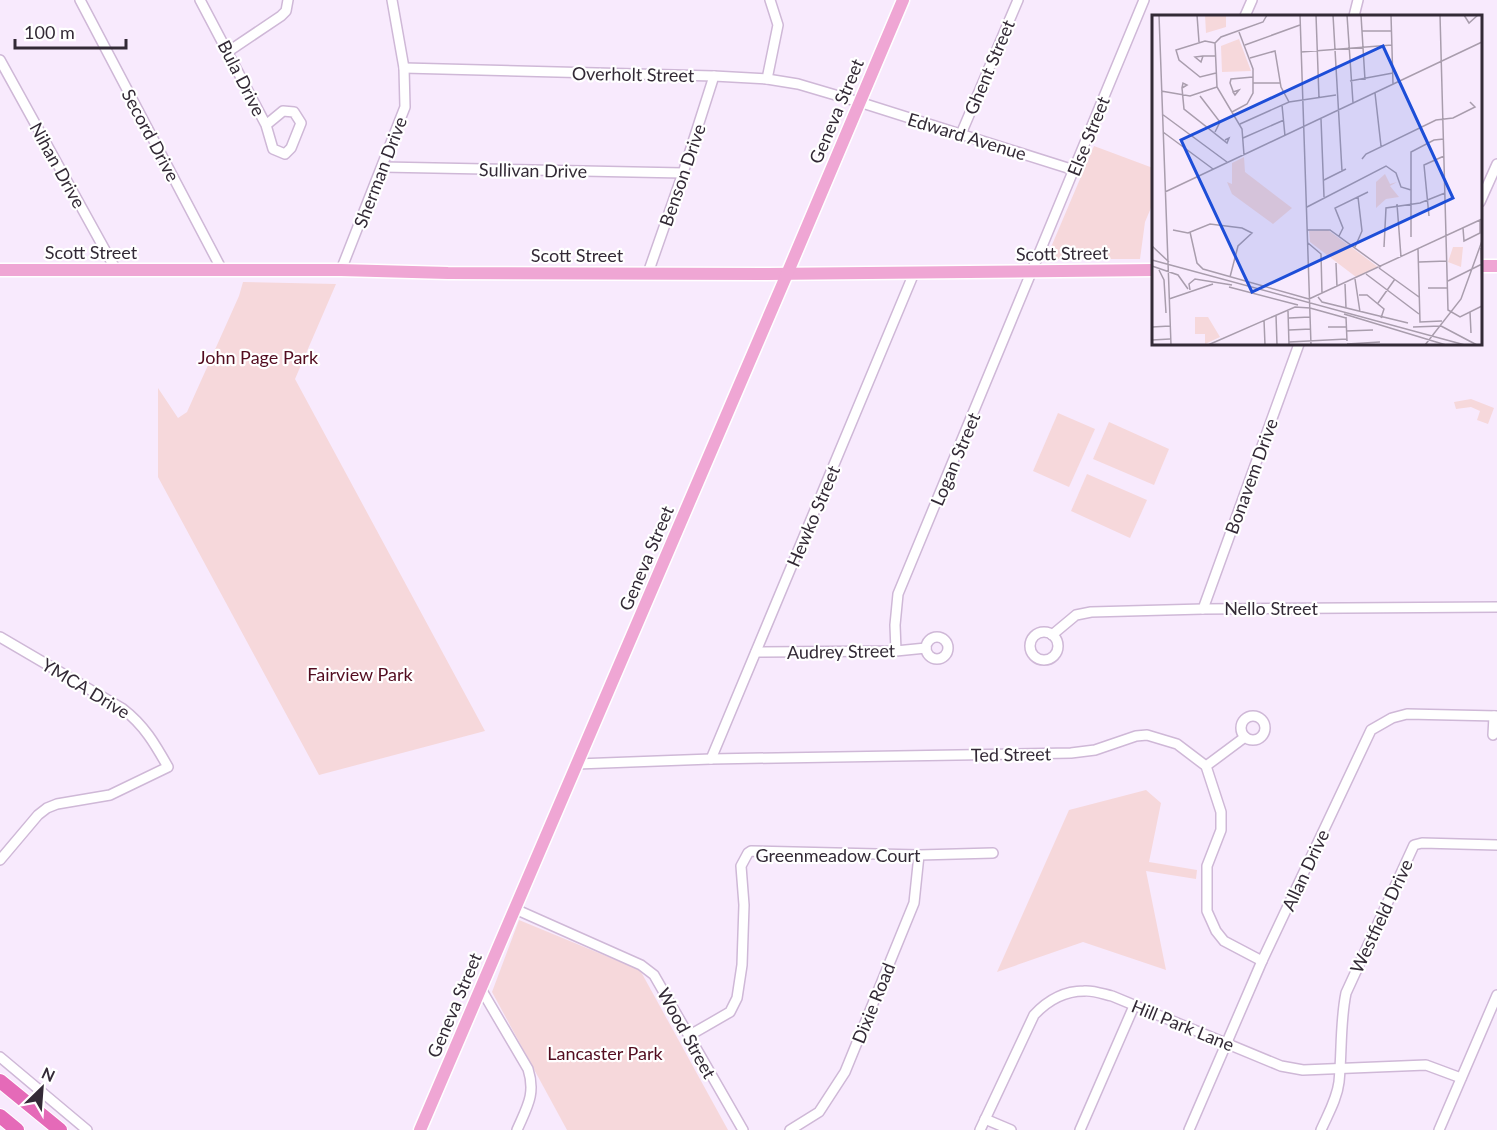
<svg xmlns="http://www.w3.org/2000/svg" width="1497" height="1130" font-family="Lato,sans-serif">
	<rect width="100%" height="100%" fill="#f8eafd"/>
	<!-- green -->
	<g fill="#f6d8db">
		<path d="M1094,146L1153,168V203L1145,222L1140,259H1046Z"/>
		<path d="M243,282L336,284L295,379L485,731L319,775L158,477V388L178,418L187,412L239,296Z"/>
		<path d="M1471,399L1494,408L1488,424L1477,420L1480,411L1471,407L1456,409L1454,402Z"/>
		<path d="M1058,413L1095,429L1069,487L1033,471Z"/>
		<path d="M1109,422L1169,449L1154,485L1093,459Z"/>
		<path d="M1087,474L1147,500L1130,538L1071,511Z"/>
		<path d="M1146,790L1161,803L1149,862L1197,870L1196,879L1146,871L1166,970L1083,942L997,972L1069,810Z"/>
		<path d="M519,920L640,970L728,1130H567L492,992Z"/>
	</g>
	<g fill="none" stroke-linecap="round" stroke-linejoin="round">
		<defs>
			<g id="minor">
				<path d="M80,0L222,270"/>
				<path d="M200,0L266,125L273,149L285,154L291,148L301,123L294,112L283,111L266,125"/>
				<path d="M1245,16L1252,0"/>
				<path d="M1354,16L1358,0"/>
				<path d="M229,51L281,16L286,11L288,0"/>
				<path d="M0,60L116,270"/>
				<path d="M404,68L714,76L767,79L798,84L859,102L1074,170"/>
				<path d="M767,79L778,25L770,0"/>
				<path d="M961,134L1018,0"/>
				<path d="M383,167L683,173"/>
				<path d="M1480,202L1497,164"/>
				<path d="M341,270L405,107L404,68L392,0"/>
				<path d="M648,273L683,173L714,76"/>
				<path d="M1203,609L1299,344"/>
				<circle cx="1044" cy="646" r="14"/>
				<path d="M1052,635L1076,615L1091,612L1203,609L1497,607"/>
				<circle cx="937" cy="648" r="11"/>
				<path d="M0,637L123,709C144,725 155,744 168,767L110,795L57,804L47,808L38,815L0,860"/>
				<path d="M896,651L895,625L898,594L1144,0"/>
				<path d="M756,652L896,651L926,648"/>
				<circle cx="1253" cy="728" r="12"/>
				<path d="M1493,735L1494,716"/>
				<path d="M711,759L914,273"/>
				<path d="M577,764L711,759L1071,753L1095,750L1136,736L1147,735L1177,744L1206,766L1221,812V830L1207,866V911L1216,931L1224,941L1262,961"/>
				<path d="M1206,766L1245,737"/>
				<path d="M515,909L641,965L654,975L743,1130"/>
				<path d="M481,989L528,1069C536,1094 527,1107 517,1130"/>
				<path d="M690,1035L730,1012L737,998L742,965L744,905L741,866L748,853L751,851L919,855L993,853"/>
				<path d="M0,1057L87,1130"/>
				<path d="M985,1119L1011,1130"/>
				<path d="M790,1130L819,1112L845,1072L914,903L919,855"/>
				<path d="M980,1130L1034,1015C1047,1001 1064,991 1084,991C1093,990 1103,994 1112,996L1281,1066L1303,1070L1426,1065L1461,1078"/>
				<path d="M1080,1130L1134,1006"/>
				<path d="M1189,1130L1262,961L1371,730L1392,718L1407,714L1497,716"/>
				<path d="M1321,1130C1328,1114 1337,1099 1339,1082C1342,1052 1340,1022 1346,993L1414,845L1422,843L1497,845"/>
				<path d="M1439,1130L1497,995"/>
			</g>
			<g id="major">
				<path d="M1480,266H1497"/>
				<path d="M0,270H341L448,273L768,274L1154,270"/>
				<path d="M420,1130L787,274L903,0"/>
			</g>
			<g id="highway">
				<path d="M0,1081L60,1130"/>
				<path d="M0,1116L17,1130"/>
			</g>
		</defs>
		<!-- minor casing -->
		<use href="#minor" stroke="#cfb8d7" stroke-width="12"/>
		<!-- major casing -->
		<use href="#major" stroke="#fff" stroke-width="15"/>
		<!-- highway casing -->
		<use href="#highway" stroke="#fff" stroke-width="16"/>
		<!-- minor -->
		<use href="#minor" stroke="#fff" stroke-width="9"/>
		<!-- major -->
		<use href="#major" stroke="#efa6d4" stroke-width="12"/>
		<!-- highway -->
		<use href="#highway" stroke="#e56ab8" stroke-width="14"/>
	</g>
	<g text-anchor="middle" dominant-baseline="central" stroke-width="4.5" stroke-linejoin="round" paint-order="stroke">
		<!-- street labels -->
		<g font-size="18" fill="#332a36" stroke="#fff">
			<text transform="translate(989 67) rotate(-67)">Ghent Street</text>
			<text transform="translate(633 74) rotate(1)">Overholt Street</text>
			<text transform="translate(242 78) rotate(63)">Bula Drive</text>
			<text transform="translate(836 111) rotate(-67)">Geneva Street</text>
			<text transform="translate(151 135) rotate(62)">Secord Drive</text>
			<text transform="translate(967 136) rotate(17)">Edward Avenue</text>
			<text transform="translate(1088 136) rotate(-68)">Else Street</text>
			<text transform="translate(58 165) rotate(61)">Nihan Drive</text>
			<text transform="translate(533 170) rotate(1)">Sullivan Drive</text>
			<text transform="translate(380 172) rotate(-69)">Sherman Drive</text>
			<text transform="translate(682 175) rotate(-71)">Benson Drive</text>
			<text x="91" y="252">Scott Street</text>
			<text transform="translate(1062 253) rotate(-1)">Scott Street</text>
			<text x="577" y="255">Scott Street</text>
			<text transform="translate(955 459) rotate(-67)">Logan Street</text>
			<text transform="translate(1251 476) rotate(-70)">Bonavem Drive</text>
			<text transform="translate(813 516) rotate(-67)">Hewko Street</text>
			<text transform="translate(646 558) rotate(-67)">Geneva Street</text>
			<text x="1271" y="608">Nello Street</text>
			<text transform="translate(841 651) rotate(-1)">Audrey Street</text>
			<text transform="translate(86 688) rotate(31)">YMCA Drive</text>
			<text transform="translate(1011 754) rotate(-1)">Ted Street</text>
			<text x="838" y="855">Greenmeadow Court</text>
			<text transform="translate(1305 870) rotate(-65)">Allan Drive</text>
			<text transform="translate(1381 916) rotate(-65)">Westfield Drive</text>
			<text transform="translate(873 1003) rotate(-68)">Dixie Road</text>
			<text transform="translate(454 1005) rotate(-67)">Geneva Street</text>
			<text transform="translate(1183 1025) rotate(22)">Hill Park Lane</text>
			<text transform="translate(687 1033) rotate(61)">Wood Street</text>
		</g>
		<!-- park labels -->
		<g font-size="18" fill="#530d20" stroke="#fff">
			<text x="258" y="357">John Page Park</text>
			<text x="360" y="674">Fairview Park</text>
			<text x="605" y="1053">Lancaster Park</text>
		</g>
	</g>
	<!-- overview -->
	<g transform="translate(1152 15)">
		<rect width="330" height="330" fill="#f8eafd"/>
		<path d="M53,0H74V12L54,18ZM87,24L99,56L70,57L69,31ZM92,142L93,157L140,193L121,209L80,179L75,167L80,169V148ZM233,159L238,169L245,167L238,171L247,182L234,184L224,193V167ZM176,215L226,252L204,262L158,227L157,216ZM301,232H311L309,252L296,247ZM43,302H56L68,322L53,329V319H43Z" fill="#f6d8db"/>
		<path fill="none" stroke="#a99dad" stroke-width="1.5" d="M7,0L19,330M45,0L47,27M148,0L159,330M164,0L167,83M181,0L190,156M195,0L201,88M209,0L213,65M239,0L241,69M288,0L296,295L308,302L330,291M312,0L317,8L326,0M210,16H239M63,28L53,26L24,35L27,45L48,62L64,58M93,30L148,10M149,37L240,30M51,41L49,47L43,42L51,41H63M98,43L123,36L129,72L137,87M198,66L241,58M101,68H128M30,73L31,68L35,70L30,73L32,94L75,128L77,123L73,125M9,76L38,81L65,72M81,77L87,75L83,80L81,77V76L78,68L79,64L101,62M223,78L229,131M48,81L68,107L63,117M130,90L133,121M80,97L95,89L101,78V54L87,17M10,99L75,147M169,104L172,182M88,109L137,87L184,80M11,117L61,154M91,123L132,105M92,140L90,114L65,72L63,28L69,22L111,7L115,0M210,144L214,139L284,105L301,103L323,92L318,87M172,165L194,154M13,177L330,27M245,189L249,242M155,192L234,151L244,158L249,172L259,175M277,201L272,150L292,141M311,213L312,226L328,218V205M21,215L36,218L58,209L90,213L100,218L86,231L78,262M155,215H178L229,252M38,217L45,248L51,254L157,284M187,221L191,213L183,193L216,177M259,222V137L282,125L292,124M156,228L169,239L170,279M0,231L17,247M203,232L210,216L206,182M232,232L234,193L268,188L293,178M329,233L330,278M266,234L268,307L290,306M0,245L313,330M267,247L295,246M184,248L185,272M0,251L26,260L36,274M227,253L267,282M7,255L12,265L14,298M214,259L267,299M203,264L208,297M296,266L330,249M193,269L194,293M77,272L146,290M279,273H276H296M38,275L37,269L43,264L80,270M207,280H215L232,294L229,303M166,282L170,287L256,308M17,284L61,269M157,284L330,204M226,288L243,264M158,293L194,303M136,296L137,330M318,297L319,318M192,299L294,330M124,300L125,330M194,302L195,326M137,303L158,302M112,305L113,330M289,311L325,330M0,312L18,311M176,312H194M261,312L289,311M137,315L159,314M194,316L221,315M0,325L18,324M137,327L195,324M195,329L228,327M56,330L143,292L158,293M273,330L309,284L330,226"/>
		<path fill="#1d4ed8" fill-opacity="0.15" stroke="#1d4ed8" stroke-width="3" d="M231,31L301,183L100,277L29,125Z"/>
		<rect width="330" height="330" fill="none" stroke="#332a36" stroke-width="3"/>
	</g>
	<!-- north arrow -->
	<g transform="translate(42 1088) rotate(25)" stroke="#ffffff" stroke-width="4.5" paint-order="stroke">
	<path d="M0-4.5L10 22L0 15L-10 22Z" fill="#332a36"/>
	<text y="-9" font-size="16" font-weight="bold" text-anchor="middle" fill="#332a36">N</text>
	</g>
	<!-- scale -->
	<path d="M15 39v9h111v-9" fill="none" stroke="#332a36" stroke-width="3"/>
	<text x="24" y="39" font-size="18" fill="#332a36" stroke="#ffffff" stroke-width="4.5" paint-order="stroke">100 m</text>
</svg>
